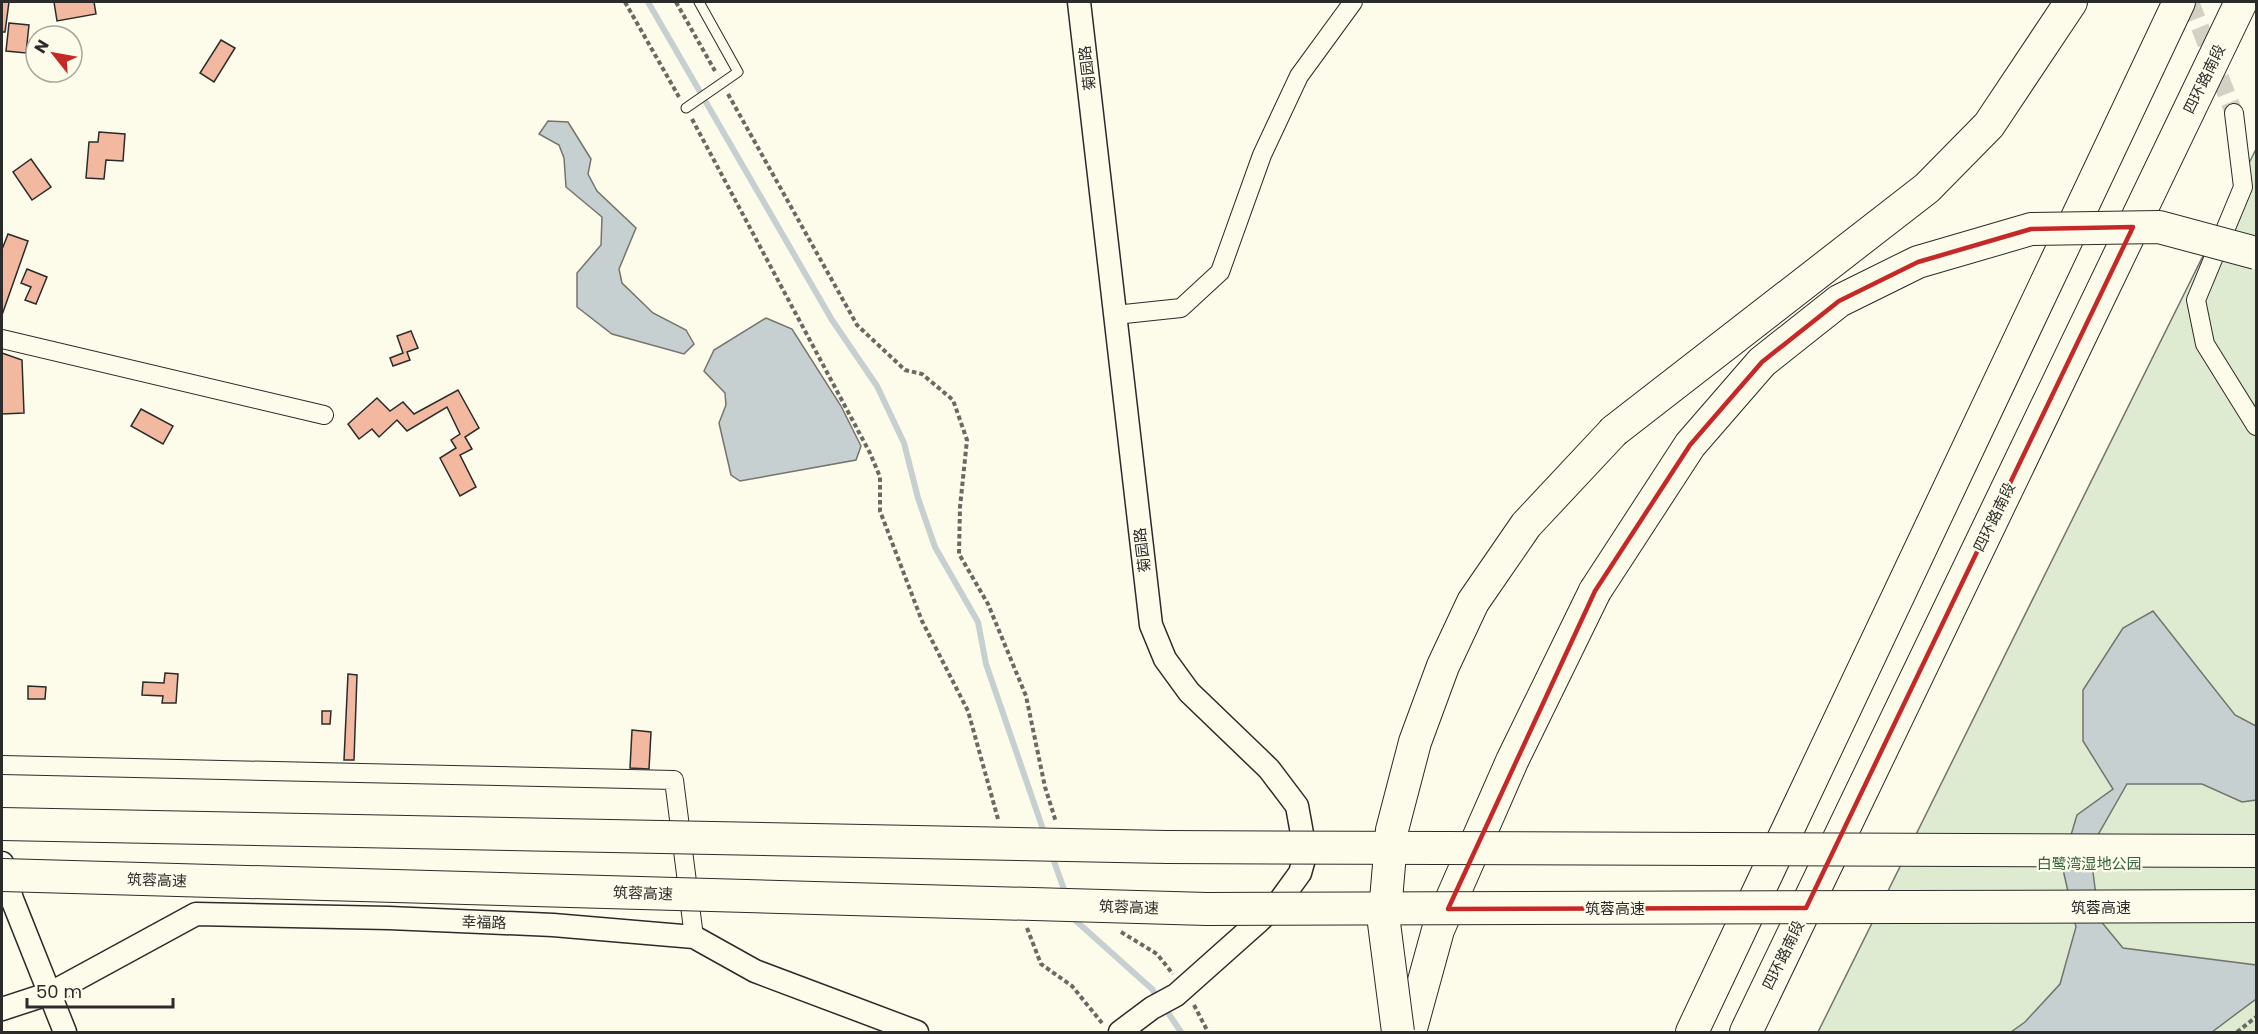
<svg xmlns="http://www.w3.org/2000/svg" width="2258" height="1034" font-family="Poppins,'Noto Sans SC',sans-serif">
	<rect width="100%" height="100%" fill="#fdfbea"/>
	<!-- green -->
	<path fill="#deebd1" stroke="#74746e" stroke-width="1.5" d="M2256,149V1032H1818Z"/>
	<!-- water -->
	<g fill="#c7d0d0" stroke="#74746e" stroke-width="1.5">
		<path d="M548,121L568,122L591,159L588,174L597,191L636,228L619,269L622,283L653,313L686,330L694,344L684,354L612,334L577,307V273L601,245L602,217L566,187L564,158L559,145L539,134Z"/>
		<path d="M766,318L792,329L841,406L861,446L856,460L740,481L731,475L719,423L726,405L725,393L704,371L714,350Z"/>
		<path d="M2153,611L2235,715L2256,726V800L2242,802L2202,784H2127L2090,849L2099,919L2123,948L2256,965V999L2212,1032H2011L2025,1022L2060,984L2076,927L2062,865L2077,815L2113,789L2083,741V690L2123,628Z"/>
	</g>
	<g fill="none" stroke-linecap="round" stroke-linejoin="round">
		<!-- stream -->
		<g stroke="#c7d0d0" stroke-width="6">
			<path d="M648,2L832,320L877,386L904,443L918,498L935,547L978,622L986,664L1045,835"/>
			<path d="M1051,853L1066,895"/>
			<path d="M1073,915L1075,920L1152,989L1181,1032"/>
		</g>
	</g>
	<!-- building -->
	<g fill="#f2b8a0" stroke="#2b2b2b" stroke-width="1.5">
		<path d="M2,2H9L5,32H2Z"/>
		<path d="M54,2H94L96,14L57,21Z"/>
		<path d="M9,23L29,25L26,53L6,51Z"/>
		<path d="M221,40L235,48L214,82L200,73Z"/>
		<path d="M99,132L125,134L123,161L106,160L104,179L86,178L89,142H98Z"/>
		<path d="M31,159L51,187L32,200L13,172Z"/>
		<path d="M8,234L28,241L2,315V246L3,247Z"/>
		<path d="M27,269L47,277L36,304L25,300L31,287L21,283Z"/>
		<path d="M411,331L418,348L407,352L410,360L393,366L390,358L403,353L397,336Z"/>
		<path d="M2,353L22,360L24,413L2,414Z"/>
		<path d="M458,390L479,428L465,437L472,449L460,455L476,487L460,496L440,458L456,448L451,440L460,434L447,407L407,431L397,420L379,437L372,429L359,439L348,424L377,398L390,411L403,402L414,414Z"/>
		<path d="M141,409L173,426L163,444L131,426Z"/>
		<path d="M165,673L178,674L176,703H162L163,696L142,695L143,682L164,683Z"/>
		<path d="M348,674L357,675L354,760H344Z"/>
		<path d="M28,686L46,687L45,699H28Z"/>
		<path d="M322,711H331L330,724H322Z"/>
		<path d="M632,730L651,732L649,769L630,768Z"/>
	</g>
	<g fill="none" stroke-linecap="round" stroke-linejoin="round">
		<!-- minor-tunnel -->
		<path stroke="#d3d1c4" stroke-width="18" stroke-dasharray="18 9" stroke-linecap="butt" d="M2190,2L2234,113"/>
		<defs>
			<path id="service" d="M686,108L738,72L699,2"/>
			<g id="minor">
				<path d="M2234,113L2243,187L2196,300L2205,344L2256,426"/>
				<path d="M1115,315L1181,308L1220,272L1262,155L1299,76L1353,2"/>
				<path d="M2,339L324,415"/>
				<path d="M2,765L674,780L694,937"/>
			</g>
			<g id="tertiary">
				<path d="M1079,2L1151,625L1165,659L1189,692L1269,769L1297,806L1303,839L1304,859L1300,873L1279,902L1258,922L1176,995L1152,1008L1120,1032"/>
				<path d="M2,863L12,899L65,1032"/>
				<path d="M2,1009L51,993L196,914L389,918L553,925L694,937L755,971L917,1032"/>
			</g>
			<g id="motorway">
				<path d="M1614,431L1927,188L1989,125L2071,2"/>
				<path d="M1410,1032L1438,930L1512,761L1595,591"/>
				<path d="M1692,1032L2179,2"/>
				<path d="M1746,1032L2241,2"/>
			</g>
		</defs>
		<!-- service casing -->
		<use href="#service" stroke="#2b2b2b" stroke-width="11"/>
		<!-- minor casing -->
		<use href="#minor" stroke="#2b2b2b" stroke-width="20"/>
		<!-- tertiary casing -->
		<use href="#tertiary" stroke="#2b2b2b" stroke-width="25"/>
		<!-- motorway casing -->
		<use href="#motorway" stroke="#2b2b2b" stroke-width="34"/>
		<!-- path -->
		<g stroke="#6a6964" stroke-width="4" stroke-dasharray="4.5 3" stroke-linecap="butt">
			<path d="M625,2L679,97"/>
			<path d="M676,2L715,71"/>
			<path d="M728,94L857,325L905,370L922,374L953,400L967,440L960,507L959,554L988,604L1026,696L1045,787L1056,822"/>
			<path d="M692,119L870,453L880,477V511L922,621L968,711L998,819"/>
			<path d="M1027,928L1041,964L1072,986L1102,1023"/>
			<path d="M1121,932L1157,954L1173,974"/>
			<path d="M1194,1005L1208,1032"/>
			<path d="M2237,1032L2256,1017"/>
		</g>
		<!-- service -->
		<use href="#service" stroke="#fdfbea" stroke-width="9"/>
		<!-- minor -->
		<use href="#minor" stroke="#fdfbea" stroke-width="18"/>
		<!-- tertiary -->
		<use href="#tertiary" stroke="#fdfbea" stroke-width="22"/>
		<!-- motorway -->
		<use href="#motorway" stroke="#fdfbea" stroke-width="32"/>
		<defs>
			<g id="motorway-bridge">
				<path d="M1595,591L1690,445L1762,362L1839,301L1918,262L2031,229L2159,227L2256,253"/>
				<path d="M2,824L1167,847L2256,851"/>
				<path d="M2,875L1207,909L2256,906"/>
				<path d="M1398,1032L1384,923L1392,830L1415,742L1443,666L1473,602L1526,525L1614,431"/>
			</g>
		</defs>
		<!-- motorway-bridge casing -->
		<use href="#motorway-bridge" stroke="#2b2b2b" stroke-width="34" stroke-linecap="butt"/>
		<!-- motorway-bridge -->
		<use href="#motorway-bridge" stroke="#fdfbea" stroke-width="32"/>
	</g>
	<!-- marked area -->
	<path fill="none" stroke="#c62828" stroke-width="4.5" stroke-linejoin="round" d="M2133,227L1806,908L1448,909L1595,591L1690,445L1762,362L1839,301L1918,262L2031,229Z"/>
	<g text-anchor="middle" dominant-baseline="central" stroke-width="4.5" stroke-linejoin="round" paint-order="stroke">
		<!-- street labels -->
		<g font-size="15" fill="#2b2b2b" stroke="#fdfbea">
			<text transform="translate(1087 68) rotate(-97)">菊园路</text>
			<text transform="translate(2204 79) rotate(-64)">四环路南段</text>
			<text transform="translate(1994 517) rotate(-64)">四环路南段</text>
			<text transform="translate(1142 550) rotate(-97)">菊园路</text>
			<text transform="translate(157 880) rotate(2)">筑蓉高速</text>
			<text transform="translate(643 893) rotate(2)">筑蓉高速</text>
			<text transform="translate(1129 907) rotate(2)">筑蓉高速</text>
			<text x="2101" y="907">筑蓉高速</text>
			<text x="1615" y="908">筑蓉高速</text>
			<text transform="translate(484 922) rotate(2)">幸福路</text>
			<text transform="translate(1783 955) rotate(-64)">四环路南段</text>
		</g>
		<!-- park labels -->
		<g font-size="15" fill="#34623c" stroke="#fdfbea">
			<text x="2089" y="863">白鹭湾湿地公园</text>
		</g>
	</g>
	<!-- border -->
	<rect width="2258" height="1034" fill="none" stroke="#2b2b2b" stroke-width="6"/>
	<!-- north arrow -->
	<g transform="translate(54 54) rotate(301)"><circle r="28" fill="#fdfbea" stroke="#a9a89e" stroke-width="1.5"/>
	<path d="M0-4.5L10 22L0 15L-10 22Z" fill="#c62828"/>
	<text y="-9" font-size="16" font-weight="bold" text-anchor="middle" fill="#2b2b2b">N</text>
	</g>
	<!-- scale -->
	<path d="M27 998v9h146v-9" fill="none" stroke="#2b2b2b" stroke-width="3"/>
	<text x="36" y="998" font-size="18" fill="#2b2b2b" stroke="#fdfbea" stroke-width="4.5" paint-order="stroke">50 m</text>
</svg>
